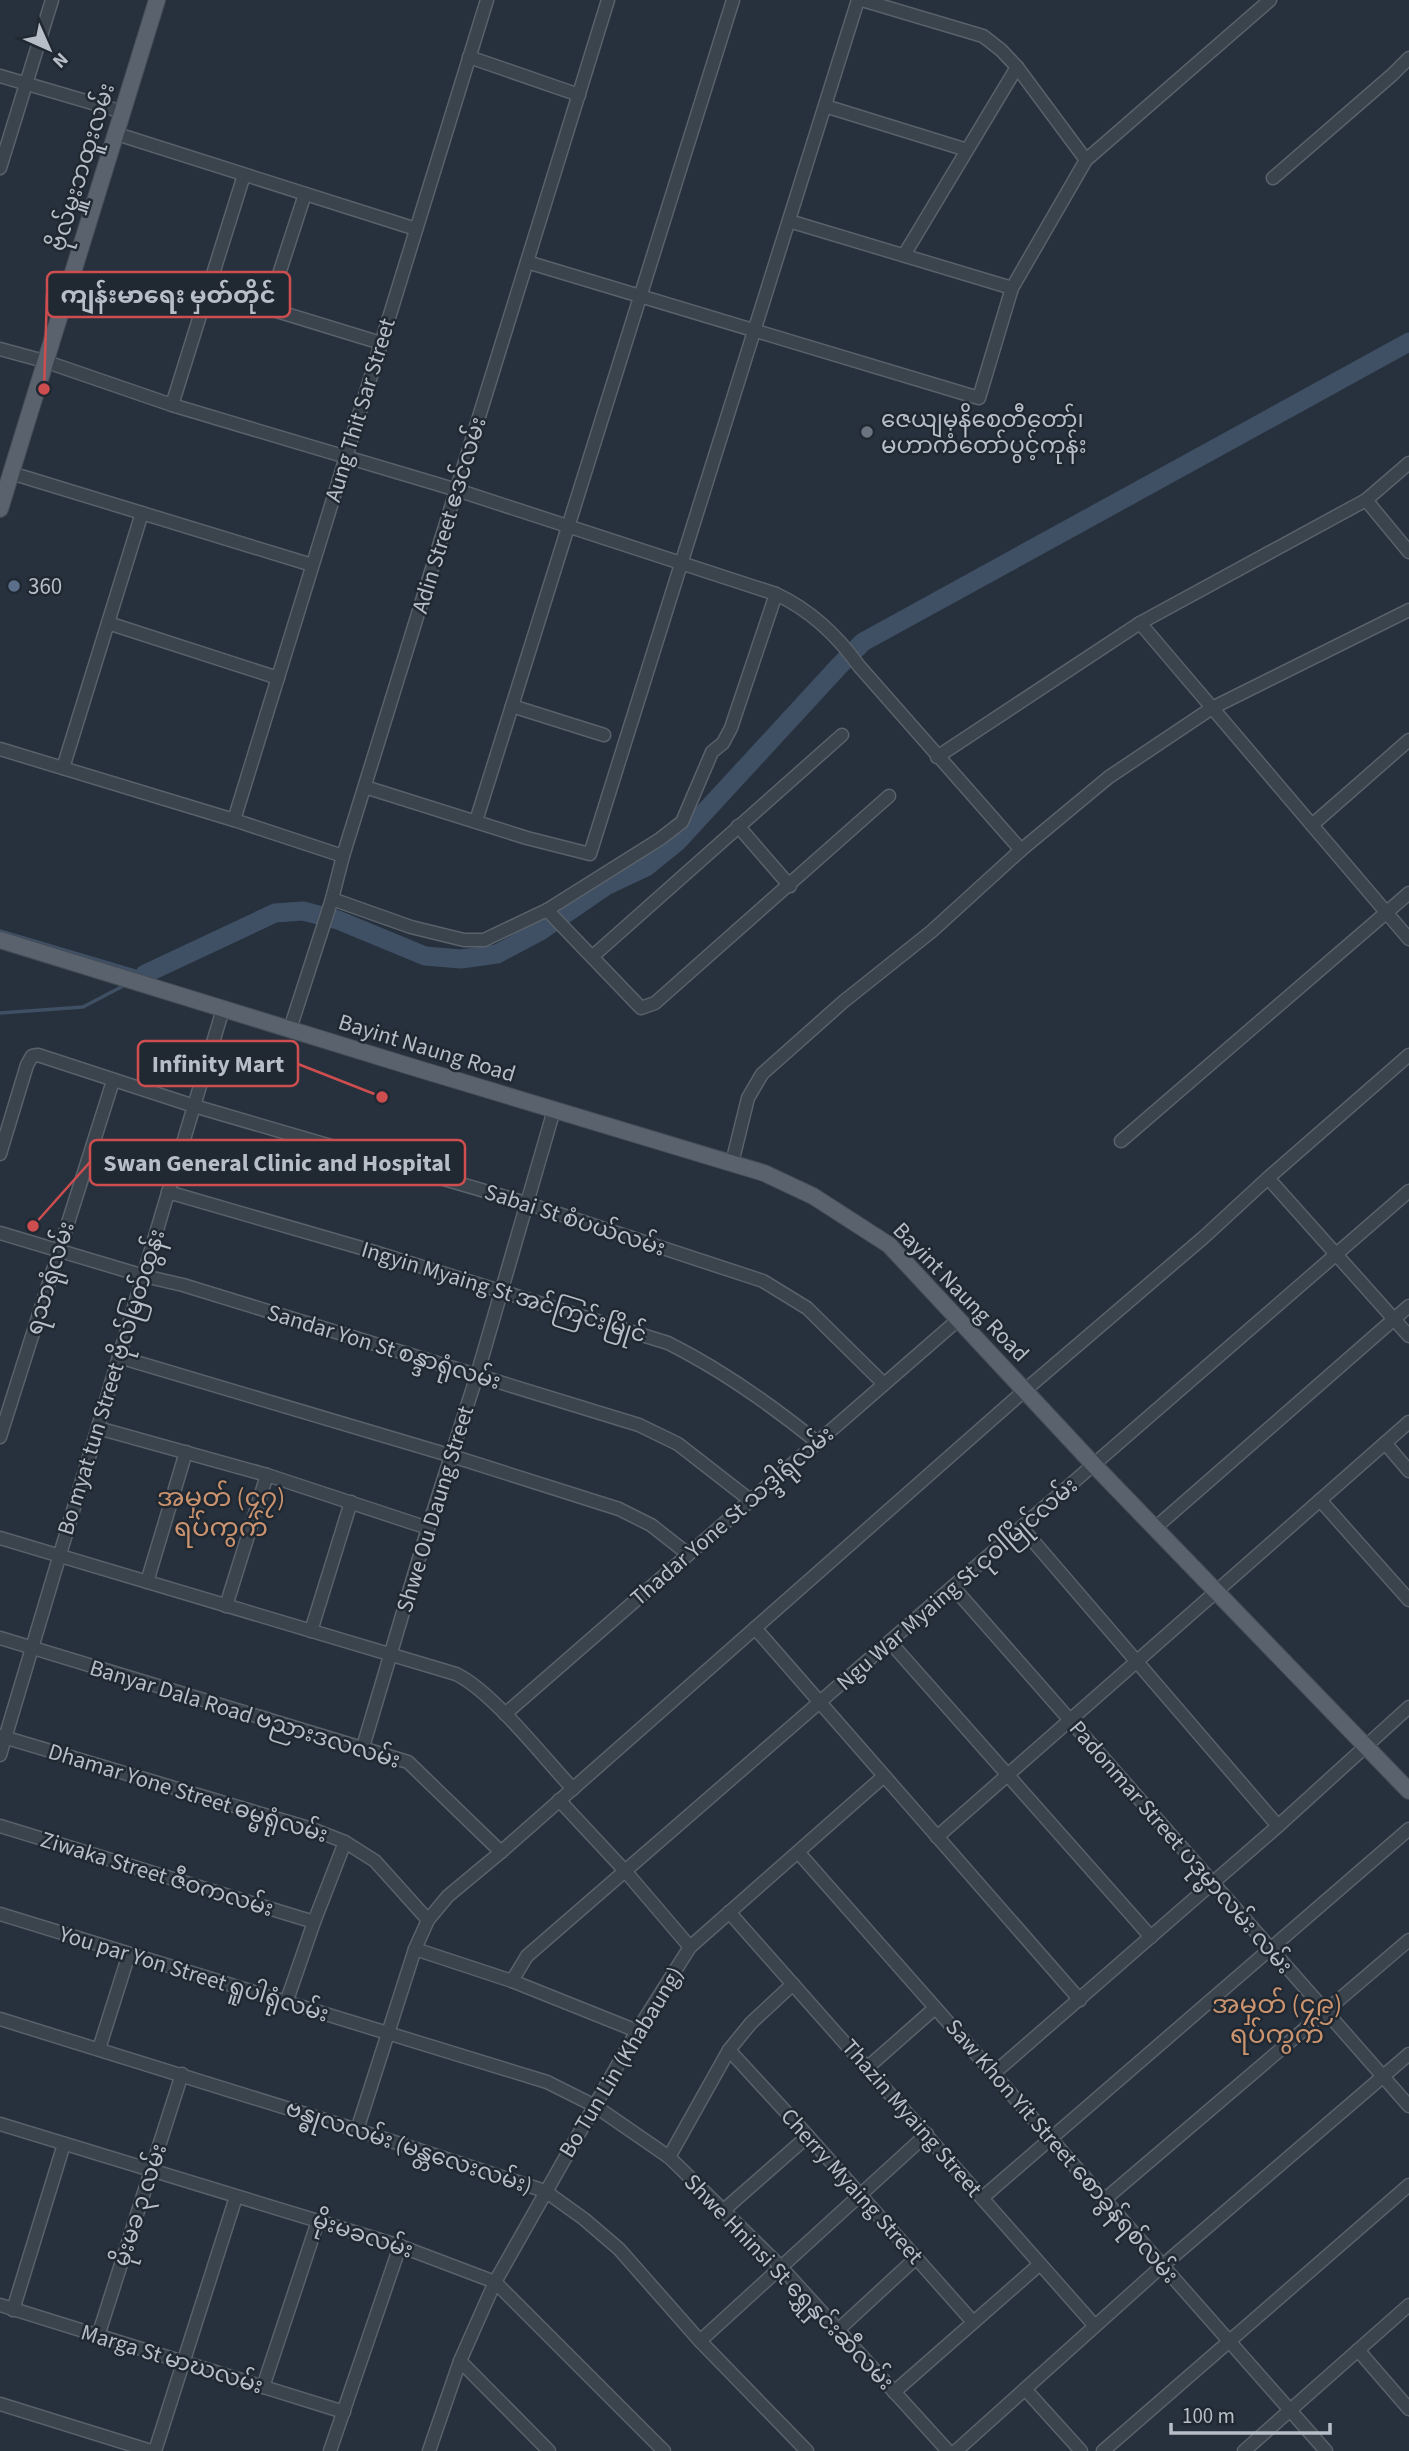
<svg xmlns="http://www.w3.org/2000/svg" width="1409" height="2451" font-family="'Source Sans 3','Noto Sans Myanmar',sans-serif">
	<rect width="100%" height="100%" fill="#27313d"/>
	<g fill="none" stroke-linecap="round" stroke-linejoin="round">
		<!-- stream -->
		<g stroke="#3f4f64" stroke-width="3.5">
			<path d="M0,931L145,974"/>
			<path d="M0,1013L83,1007L125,985"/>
		</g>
		<!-- river -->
		<path stroke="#3f4f64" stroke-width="19" d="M145,974L275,913L303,911L338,920L425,956L461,959L497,954L542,930L606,886L646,867L677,842L840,665L863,642L1409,342"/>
		<defs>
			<g id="minor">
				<path d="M862,0L983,36L1001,50L1017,67L1086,160"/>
				<path d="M469,57L579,95"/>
				<path d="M0,76L123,112"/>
				<path d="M825,106L967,150"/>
				<path d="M117,134L416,229"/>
				<path d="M0,168L52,0"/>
				<path d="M1273,178L1392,75L1409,58"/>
				<path d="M789,221L1012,288"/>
				<path d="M904,255L1017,67"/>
				<path d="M527,262L979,398L1012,288L1086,160L1270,0"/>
				<path d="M208,290L381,343"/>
				<path d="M268,308L305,194"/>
				<path d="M0,349L44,361L172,405L457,490L776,594C810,610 837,635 859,666L1021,850"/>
				<path d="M172,405L244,175"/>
				<path d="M11,473L312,565"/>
				<path d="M1366,500L1409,552"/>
				<path d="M108,623L278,678"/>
				<path d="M1140,623L1409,939"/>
				<path d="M512,706L604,735"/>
				<path d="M0,749L234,820L343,856"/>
				<path d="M937,757L1140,623L1366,500L1409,463"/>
				<path d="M63,768L142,513"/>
				<path d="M365,787L527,838L590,854L858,0"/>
				<path d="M234,820L487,0"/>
				<path d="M476,821L733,0"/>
				<path d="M1312,825L1409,740"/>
				<path d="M738,826L790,886"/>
				<path d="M332,899L411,927L464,940H484L547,910L660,839L682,822L712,752L723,743L731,728L776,594"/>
				<path d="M547,910L641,1008L655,1003L889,796"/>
				<path d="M593,956L842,735"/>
				<path d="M290,1029L332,899L343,856L608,0"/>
				<path d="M1121,1141L1409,893"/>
				<path d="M0,1154L27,1065L32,1056L38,1055L194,1106L526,1203L763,1281L807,1308L884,1384"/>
				<path d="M732,1163L748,1098L762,1074L843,1002L932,931L1021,850L1109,777L1212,708L1409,610"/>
				<path d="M1268,1178L1409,1336"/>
				<path d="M168,1192L358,1247L668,1343C722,1370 770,1404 817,1442"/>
				<path d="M0,1233L144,1276L183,1285L639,1425L678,1444L750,1500"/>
				<path d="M119,1357L452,1456L619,1509L651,1525L688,1554"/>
				<path d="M98,1428L267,1475L428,1528"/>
				<path d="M0,1437L113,1081"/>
				<path d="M1385,1443L1409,1471"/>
				<path d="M1320,1500L1409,1600"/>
				<path d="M1022,1528L1278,1826"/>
				<path d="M1155,1528L1409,1306"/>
				<path d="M0,1538L456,1674C493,1692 543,1757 573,1789"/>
				<path d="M147,1582L186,1452"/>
				<path d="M953,1587L1409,2106"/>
				<path d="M226,1606L267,1475"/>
				<path d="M755,1628L1080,2000"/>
				<path d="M311,1631L351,1502"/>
				<path d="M0,1638L408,1762L501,1852"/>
				<path d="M890,1642L1151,1937"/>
				<path d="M505,1714L959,1319"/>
				<path d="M0,1736L312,1829L345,1842L375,1861L428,1920"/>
				<path d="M363,1747L428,1528L477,1375L554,1110"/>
				<path d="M0,1755L223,1009"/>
				<path d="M559,1800L626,1872L690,1947"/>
				<path d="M0,1826L314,1922"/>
				<path d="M937,1837L1409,1422"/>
				<path d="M798,1852L1326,2451"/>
				<path d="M729,1912L1095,2326"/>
				<path d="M0,1914L547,2082L595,2106L669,2157L780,2266L948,2451"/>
				<path d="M415,1949L512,1981L637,2031"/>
				<path d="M512,1981L527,1956L1409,1191"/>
				<path d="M286,2003L314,1922L345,1842"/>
				<path d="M0,2019L357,2130L545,2191L584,2219L619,2249L700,2341L807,2451"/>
				<path d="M99,2049L129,1954"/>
				<path d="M729,2050L808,2136L973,2322"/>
				<path d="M868,2067L935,2008"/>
				<path d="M993,2074L1278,1826L1409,1707"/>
				<path d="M0,2124L400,2246L495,2282L664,2451"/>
				<path d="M357,2130L415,1949L428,1920L448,1896L501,1852L1024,1391L1204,1237L1268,1178L1409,1055"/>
				<path d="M669,2157L729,2050L751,2023L793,1984"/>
				<path d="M982,2198L1409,1829"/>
				<path d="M1104,2200L1409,1940"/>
				<path d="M725,2209L808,2136"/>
				<path d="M0,2305L344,2412"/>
				<path d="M13,2310L64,2144"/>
				<path d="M838,2330L916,2258"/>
				<path d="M98,2336L182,2074"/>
				<path d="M700,2341L927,2134"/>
				<path d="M1358,2350L1409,2409"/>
				<path d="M460,2361L549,2451"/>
				<path d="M263,2387L318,2221"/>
				<path d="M1025,2389L1081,2451"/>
				<path d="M894,2392L1040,2264"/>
				<path d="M0,2404L151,2451"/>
				<path d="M155,2451L236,2197"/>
				<path d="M330,2451L400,2246"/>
				<path d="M429,2451L460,2361L495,2282L637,2031L690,1947L884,1776"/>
				<path d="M956,2451L1162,2266L1409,2054"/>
				<path d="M1103,2451L1409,2185"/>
				<path d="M1244,2451L1409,2305"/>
			</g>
			<g id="major">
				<path d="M0,509L157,0"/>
				<path d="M0,940L409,1066L764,1173L813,1196L889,1245L1094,1465L1409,1791"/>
			</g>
		</defs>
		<!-- minor casing -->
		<use href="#minor" stroke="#59616b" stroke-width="15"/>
		<!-- major casing -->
		<use href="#major" stroke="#444c56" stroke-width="18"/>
		<!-- minor -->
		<use href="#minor" stroke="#3b434d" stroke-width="12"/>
		<!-- major -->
		<use href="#major" stroke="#59626d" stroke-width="16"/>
	</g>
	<!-- markers -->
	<circle fill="#6b7280" stroke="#202832" stroke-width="2.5" cx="867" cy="432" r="7"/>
	<circle fill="#5c6f8a" stroke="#202832" stroke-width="2.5" cx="14" cy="586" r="7"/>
	<g text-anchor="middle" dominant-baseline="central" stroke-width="5" stroke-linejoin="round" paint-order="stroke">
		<!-- street labels -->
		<g font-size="23" fill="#b7bec8" stroke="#202832">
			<text transform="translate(82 167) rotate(-73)">ဗိုလ်မှူးဘထူးလမ်း</text>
			<text transform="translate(360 410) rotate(-73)">Aung Thit Sar Street</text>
			<text transform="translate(449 515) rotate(-73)">Adin Street ဧဒင်လမ်း</text>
			<text transform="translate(427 1048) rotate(17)">Bayint Naung Road</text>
			<text transform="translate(575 1220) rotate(18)">Sabai St စံပယ်လမ်း</text>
			<text transform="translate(50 1278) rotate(-73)">ရသာရုံလမ်း</text>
			<text transform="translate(504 1292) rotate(17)">Ingyin Myaing St အင်ကြင်းမြိုင်</text>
			<text transform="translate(961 1292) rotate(46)">Bayint Naung Road</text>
			<text transform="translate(384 1347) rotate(17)">Sandar Yon St စန္ဒာရုံလမ်း</text>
			<text transform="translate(111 1382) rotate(-73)">Bo myat tun Street ဗိုလ်မြတ်ထွန်း</text>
			<text transform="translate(435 1509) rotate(-73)">Shwe Ou Daung Street</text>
			<text transform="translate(732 1516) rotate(-41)">Thadar Yone St သဒ္ဒါရုံလမ်း</text>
			<text transform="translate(957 1584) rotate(-41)">Ngu War Myaing St ငုဝါမြိုင်လမ်း</text>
			<text transform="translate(245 1714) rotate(17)">Banyar Dala Road ဗညားဒလလမ်း</text>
			<text transform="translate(188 1793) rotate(17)">Dhamar Yone Street ဓမ္မရုံလမ်း</text>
			<text transform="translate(1181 1847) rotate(49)">Padonmar Street ပဒုမ္မာလမ်း လမ်း</text>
			<text transform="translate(157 1874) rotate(17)">Ziwaka Street ဇီဝကလမ်း</text>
			<text transform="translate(194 1974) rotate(17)">You par Yon Street ရူပါရုံလမ်း</text>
			<text transform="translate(621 2062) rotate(-59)">Bo Tun Lin (Khabaung)</text>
			<text transform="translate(912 2118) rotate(49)">Thazin Myaing Street</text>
			<text transform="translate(409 2147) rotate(18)">ဗန္ဓုလလမ်း (မန္တလေးလမ်း)</text>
			<text transform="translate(1062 2151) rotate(49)">Saw Khon Yit Street စောခွန်ရစ်လမ်း</text>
			<text transform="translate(852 2186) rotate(48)">Cherry Myaing Street</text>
			<text transform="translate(140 2205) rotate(-72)">မိုးမခ ၃ လမ်း</text>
			<text transform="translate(363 2235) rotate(18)">မိုးမခလမ်း</text>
			<text transform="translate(789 2282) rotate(46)">Shwe Hninsi St ရွှေနှင်းဆီလမ်း</text>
			<text transform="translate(172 2359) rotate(17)">Marga St မာဃလမ်း</text>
		</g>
		<!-- poi labels -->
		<g font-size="23" fill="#b7bec8" stroke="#202832" text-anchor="start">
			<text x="881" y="419">ဇေယျမုနိစေတီတော်၊<tspan x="881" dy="26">မဟာကံတော်ပွင့်ကုန်း</tspan></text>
			<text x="28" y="586">360</text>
		</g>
		<!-- quarter labels -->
		<g font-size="26" fill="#cb946f" stroke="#202832">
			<text x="221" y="1497">အမှတ် (၄၇)<tspan x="221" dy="30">ရပ်ကွက်</tspan></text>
			<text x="1277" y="2004">အမှတ် (၄၉)<tspan x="1277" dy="30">ရပ်ကွက်</tspan></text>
		</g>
	</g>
	<!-- callouts -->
	<path fill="none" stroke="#ce4e50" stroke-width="2.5" d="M44 389L47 294M382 1097L298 1064M33 1226L90 1162"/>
	<g fill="#ce4e50" stroke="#202832" stroke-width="2.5">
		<circle cx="44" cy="389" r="7"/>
		<circle cx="382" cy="1097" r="7"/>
		<circle cx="33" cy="1226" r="7"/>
	</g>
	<g fill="#202832" stroke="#ce4e50" stroke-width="2.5">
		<rect x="47" y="272" width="243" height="45" rx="7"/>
		<rect x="138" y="1041" width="160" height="45" rx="7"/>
		<rect x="90" y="1140" width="375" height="45" rx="7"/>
	</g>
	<g font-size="24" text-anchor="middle" font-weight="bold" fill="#b7bec8">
		<text x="168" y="303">ကျန်းမာရေး မှတ်တိုင်</text>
		<text x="218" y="1072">Infinity Mart</text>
		<text x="277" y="1171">Swan General Clinic and Hospital</text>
	</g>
	<!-- north arrow -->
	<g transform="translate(49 49) rotate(135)" stroke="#202832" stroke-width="5" paint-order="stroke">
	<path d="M0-5L12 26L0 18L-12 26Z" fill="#b7bec8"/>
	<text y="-10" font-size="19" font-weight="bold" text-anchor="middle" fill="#b7bec8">N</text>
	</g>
	<!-- scale -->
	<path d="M1171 2423v10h159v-10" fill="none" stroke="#b7bec8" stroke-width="3.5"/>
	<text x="1182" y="2423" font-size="21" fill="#b7bec8" stroke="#202832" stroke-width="5" paint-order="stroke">100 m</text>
</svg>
